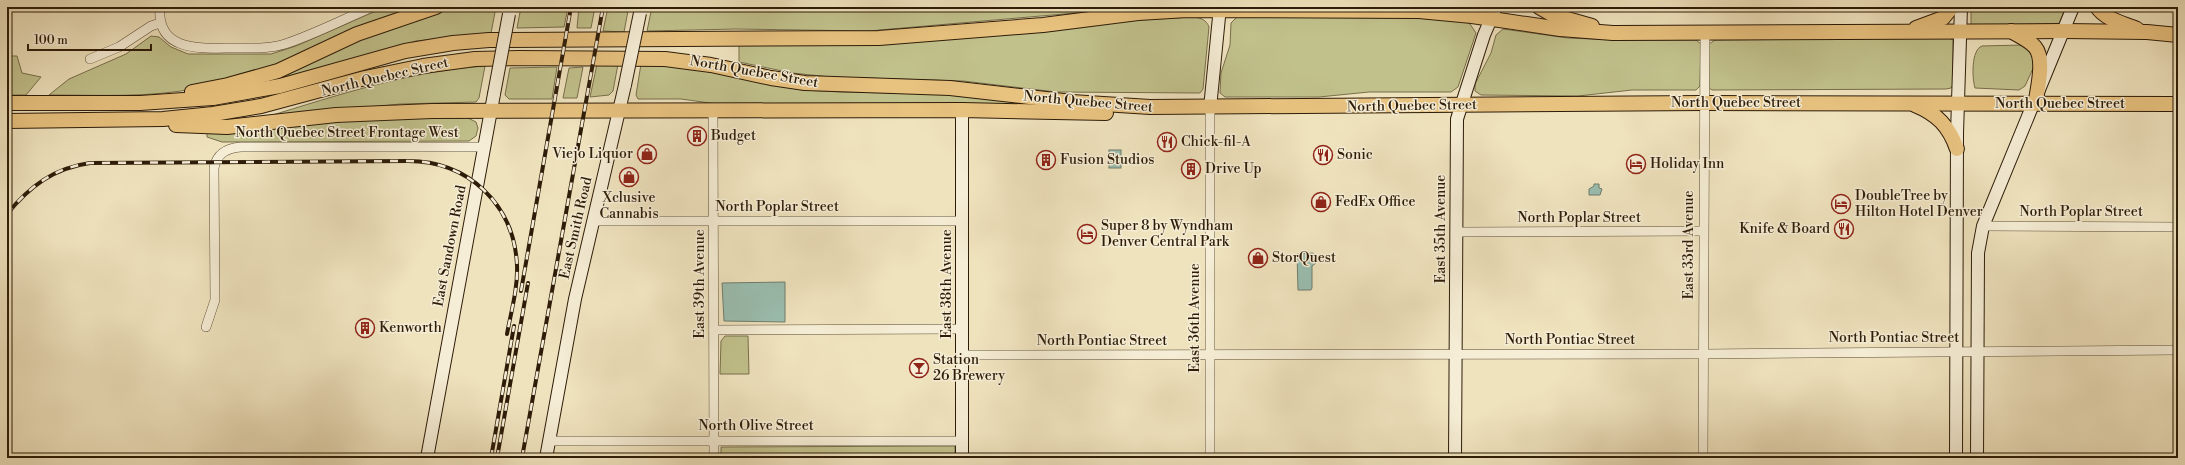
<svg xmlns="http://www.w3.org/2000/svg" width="2185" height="465" font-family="'Libre Bodoni',serif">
	<rect width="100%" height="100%" fill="#efe3be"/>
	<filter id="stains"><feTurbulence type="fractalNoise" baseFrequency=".005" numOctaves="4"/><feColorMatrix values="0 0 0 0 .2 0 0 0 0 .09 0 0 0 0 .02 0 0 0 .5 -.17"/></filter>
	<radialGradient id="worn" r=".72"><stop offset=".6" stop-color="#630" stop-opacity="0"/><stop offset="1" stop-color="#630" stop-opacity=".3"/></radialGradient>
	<!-- green -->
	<g fill="#c1c18c" stroke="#786e4a">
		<path d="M385,7H424C351,37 275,72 198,88C150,98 98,95 49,95L69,79L126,54L151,36L159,37L171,47L188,54H271L296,46Z"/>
		<path d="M456,7H496L491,33L416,41L278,81L277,76L307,65L349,44Z"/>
		<path d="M521,7H568L564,27L517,28Z"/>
		<path d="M579,7H595L591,28H577Z"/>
		<path d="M608,7H627L628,11L624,32L603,31Z"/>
		<path d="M652,7L1087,8V12L868,31L736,29L647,31Z"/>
		<path d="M1971,7H2066L2059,24L1971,25Z"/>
		<path d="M1237,17L1417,18L1466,22L1470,24L1476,33L1458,87L1451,92H1369L1319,97H1225L1220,93L1221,73L1230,45L1231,23Z"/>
		<path d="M1174,18C1186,18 1204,13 1209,27L1203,89L1200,93L1056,92L963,81L831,77L792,73L739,62V44Z"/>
		<path d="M1503,29L1568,38L1616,40H1696L1701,44L1700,86L1696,90H1632L1578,96L1481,95L1475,91V84L1491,53L1496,35Z"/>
		<path d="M1949,38L1953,40V85L1951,88L1946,89L1712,90L1709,88V44L1715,40Z"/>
		<path d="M2022,45L2029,48L2035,64L2025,86L2019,90L1975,88C1972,78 1971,50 1982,46Z"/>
		<path d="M7,56H17L22,73L41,77L26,95H7Z"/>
		<path d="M597,64H618L613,91L609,95L590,97Z"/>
		<path d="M641,64L688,67L802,90L841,92L946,94L1044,105L717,104L681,99H638L636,95Z"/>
		<path d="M485,66L479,98L476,102L400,104L266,117C339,95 409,71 485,66Z"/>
		<path d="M557,67L552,99H509L505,95L510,68Z"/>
		<path d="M583,67L577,98H563L569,68Z"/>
		<path d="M347,118H468L476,122L478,128L476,136L469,141L222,142L207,137V130Z"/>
		<path d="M725,336H748L749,374H720L721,341Z"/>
		<path d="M955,446V458H721V447Z"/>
	</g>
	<!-- water -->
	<g fill="#9abeb0" stroke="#6f7d6d">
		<rect x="1109" y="150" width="12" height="18"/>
		<path d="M1594,184H1599V188L1602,189L1600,195H1589V189L1594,186Z"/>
		<path d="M1313,253L1316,256V263L1312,266V288L1311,290H1298L1297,254Z"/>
		<path d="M785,282V322L724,321L722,283Z"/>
	</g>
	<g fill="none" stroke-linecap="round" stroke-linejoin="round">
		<defs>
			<g id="street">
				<path d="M160,7C156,53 203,48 234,48C251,48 269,49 285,44C315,34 344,19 372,7"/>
				<path d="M90,59L119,47L151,26L160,23"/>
				<path d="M713,110L714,458"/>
				<path d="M593,221H962"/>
				<path d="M1983,226L2178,227"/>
				<path d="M1456,232L1703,231"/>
				<path d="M206,327L215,300L214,168C217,153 227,148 241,147H484"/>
				<path d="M714,330L962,329"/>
				<path d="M962,355L1703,354L2178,350"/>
				<path d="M549,441H962"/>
				<path d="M1210,458V108"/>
				<path d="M1703,458L1705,33"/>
			</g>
			<g id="secondary">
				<path d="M1210,108L1220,7"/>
				<path d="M962,110V458"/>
				<path d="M427,458L494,94"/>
				<path d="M546,458L575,299L625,85"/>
				<path d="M1455,458L1457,119L1484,35L1496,7"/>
				<path d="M1956,458L1957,133L1961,7"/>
				<path d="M1977,458L1978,253L1983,226L2073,7"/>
			</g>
			<g id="primary">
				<path d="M1539,7L1553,15L1592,26"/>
				<path d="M2097,7C2106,20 2123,23 2137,29"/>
				<path d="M1916,28L1943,18L1952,7"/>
				<path d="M2011,31C2019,36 2029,40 2035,47C2045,59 2038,86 2036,100"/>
				<path d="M192,92L228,85L278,71L357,34L436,7"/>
				<path d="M7,103H140L213,98L280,86L405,51L453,43L489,40L879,38L1043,25L1138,13L1187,10L1419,11L1472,16L1560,29L1613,33L2064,31L2147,32L2178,35"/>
				<path d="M1915,105C1937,114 1949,126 1957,149"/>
				<path d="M7,121L163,119L213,114L261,106L365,78L423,66L475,59L519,58L665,59L711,65L771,78L805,83L950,88L1072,102L1150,107L1704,103L2178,104"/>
				<path d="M176,125L227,127L336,115L432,111L962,110L1106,113"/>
			</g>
		</defs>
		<!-- street casing -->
		<use href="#street" stroke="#5e4e36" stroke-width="10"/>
		<!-- secondary casing -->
		<use href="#secondary" stroke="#2e1c09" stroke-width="14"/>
		<!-- primary casing -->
		<use href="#primary" stroke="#2e1c09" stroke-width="16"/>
		<!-- street -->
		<use href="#street" stroke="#f5edd5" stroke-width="9"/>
		<!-- secondary -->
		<use href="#secondary" stroke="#f5edd5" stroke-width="12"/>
		<!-- primary -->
		<use href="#primary" stroke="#e8c27f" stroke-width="14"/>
		<defs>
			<g id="rail">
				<path d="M7,214C30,186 54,168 90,163L408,161C468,161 514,204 517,265C518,288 511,312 507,334"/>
				<path d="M521,291L571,7"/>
				<path d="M491,458L514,326"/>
				<path d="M497,458L528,283"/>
				<path d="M522,458L603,7"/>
			</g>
		</defs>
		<!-- rail casing -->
		<use href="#rail" stroke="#2e1c09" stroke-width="4"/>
		<!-- rail -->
		<use href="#rail" stroke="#f5edd5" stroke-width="2.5" stroke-dasharray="8" stroke-linecap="butt"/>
		<defs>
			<g id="secondary-bridge">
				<path d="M625,85L640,13"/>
				<path d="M494,94L509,14"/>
			</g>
		</defs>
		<!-- secondary-bridge casing -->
		<use href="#secondary-bridge" stroke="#2e1c09" stroke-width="14" stroke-linecap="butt"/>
		<!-- secondary-bridge -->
		<use href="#secondary-bridge" stroke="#f5edd5" stroke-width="12"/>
	</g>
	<!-- icons -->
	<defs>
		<symbol id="building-ring" viewBox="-11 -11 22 22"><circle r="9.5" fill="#f5edd5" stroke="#8f2418" stroke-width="1.5"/><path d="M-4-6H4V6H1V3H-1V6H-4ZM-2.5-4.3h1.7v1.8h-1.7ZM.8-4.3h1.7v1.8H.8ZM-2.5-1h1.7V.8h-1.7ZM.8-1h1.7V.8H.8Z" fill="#8f2418"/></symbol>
		<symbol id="restaurant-ring" viewBox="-11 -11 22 22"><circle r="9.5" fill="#f5edd5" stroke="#8f2418" stroke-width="1.5"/><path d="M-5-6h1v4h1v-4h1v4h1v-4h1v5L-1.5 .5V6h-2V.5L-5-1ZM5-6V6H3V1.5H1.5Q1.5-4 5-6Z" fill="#8f2418"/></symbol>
		<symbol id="shop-ring" viewBox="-11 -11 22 22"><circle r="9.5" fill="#f5edd5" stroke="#8f2418" stroke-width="1.5"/><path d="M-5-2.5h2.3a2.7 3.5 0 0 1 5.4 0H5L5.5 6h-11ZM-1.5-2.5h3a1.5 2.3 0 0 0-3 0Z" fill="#8f2418"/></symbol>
		<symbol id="hotel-ring" viewBox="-11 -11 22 22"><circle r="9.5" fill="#f5edd5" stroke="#8f2418" stroke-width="1.5"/><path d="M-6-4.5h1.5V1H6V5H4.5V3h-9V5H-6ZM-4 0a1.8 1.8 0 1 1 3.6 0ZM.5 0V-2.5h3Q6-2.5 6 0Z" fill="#8f2418"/></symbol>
		<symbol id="bar-ring" viewBox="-11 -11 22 22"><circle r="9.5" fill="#f5edd5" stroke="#8f2418" stroke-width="1.5"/><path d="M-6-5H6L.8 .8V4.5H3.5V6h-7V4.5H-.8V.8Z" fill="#8f2418"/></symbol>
	</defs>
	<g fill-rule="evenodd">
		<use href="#building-ring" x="686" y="125" width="22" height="22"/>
		<use href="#restaurant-ring" x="1156" y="131" width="22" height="22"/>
		<use href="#shop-ring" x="636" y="143" width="22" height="22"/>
		<use href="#restaurant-ring" x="1312" y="144" width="22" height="22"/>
		<use href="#building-ring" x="1035" y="149" width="22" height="22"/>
		<use href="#hotel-ring" x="1625" y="153" width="22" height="22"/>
		<use href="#building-ring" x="1180" y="158" width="22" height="22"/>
		<use href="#shop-ring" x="618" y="166" width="22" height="22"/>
		<use href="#shop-ring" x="1310" y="191" width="22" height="22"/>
		<use href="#hotel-ring" x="1830" y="193" width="22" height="22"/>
		<use href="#restaurant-ring" x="1833" y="218" width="22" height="22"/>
		<use href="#hotel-ring" x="1076" y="223" width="22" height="22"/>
		<use href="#shop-ring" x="1247" y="247" width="22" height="22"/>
		<use href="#building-ring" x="354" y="317" width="22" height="22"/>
		<use href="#bar-ring" x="908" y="357" width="22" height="22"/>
	</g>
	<g text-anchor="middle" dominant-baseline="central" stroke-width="3" stroke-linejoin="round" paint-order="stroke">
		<!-- street labels -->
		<g font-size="14" fill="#2e1c09" stroke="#f5edd5">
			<text transform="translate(754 72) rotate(10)">North Quebec Street</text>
			<text transform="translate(385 77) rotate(-13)">North Quebec Street</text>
			<text transform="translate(1088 102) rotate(5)">North Quebec Street</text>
			<text x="1736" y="103">North Quebec Street</text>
			<text x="2060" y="104">North Quebec Street</text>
			<text transform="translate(1412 106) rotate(-1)">North Quebec Street</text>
			<text x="347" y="133">North Quebec Street Frontage West</text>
			<text x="777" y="207">North Poplar Street</text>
			<text x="2081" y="212">North Poplar Street</text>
			<text x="1579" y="218">North Poplar Street</text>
			<text transform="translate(576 228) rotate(-77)">East Smith Road</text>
			<text transform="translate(1441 229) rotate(-90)">East 35th Avenue</text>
			<text transform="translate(1689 245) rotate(-90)">East 33rd Avenue</text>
			<text transform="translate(450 246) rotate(-79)">East Sandown Road</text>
			<text transform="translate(700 284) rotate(-90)">East 39th Avenue</text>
			<text transform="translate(947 284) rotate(-90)">East 38th Avenue</text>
			<text transform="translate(1195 318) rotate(-90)">East 36th Avenue</text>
			<text x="1894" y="338">North Pontiac Street</text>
			<text x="1570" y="340">North Pontiac Street</text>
			<text x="1102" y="341">North Pontiac Street</text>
			<text x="756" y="426">North Olive Street</text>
		</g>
		<!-- poi labels -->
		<g font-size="14" fill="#2e1c09" stroke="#f5edd5" text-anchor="start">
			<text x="711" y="136">Budget</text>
			<text x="1181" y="142">Chick-fil-A</text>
			<text x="633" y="154" text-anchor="end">Viejo Liquor</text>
			<text x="1337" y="155">Sonic</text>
			<text x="1060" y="160">Fusion Studios</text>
			<text x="1650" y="164">Holiday Inn</text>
			<text x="1205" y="169">Drive Up</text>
			<text x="1855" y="196">DoubleTree by<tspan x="1855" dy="16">Hilton Hotel Denver</tspan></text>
			<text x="629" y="198" text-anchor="middle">Xclusive<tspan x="629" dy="16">Cannabis</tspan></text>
			<text x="1335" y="202">FedEx Office</text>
			<text x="1101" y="226">Super 8 by Wyndham<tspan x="1101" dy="16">Denver Central Park</tspan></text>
			<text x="1830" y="229" text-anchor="end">Knife &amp; Board</text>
			<text x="1272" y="258">StorQuest</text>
			<text x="379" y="328">Kenworth</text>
			<text x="933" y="360">Station<tspan x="933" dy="16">26 Brewery</tspan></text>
		</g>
	</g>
	<!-- margin -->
	<rect width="2185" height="465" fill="none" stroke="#efe3be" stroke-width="24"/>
	<rect x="8" y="8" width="2169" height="449" fill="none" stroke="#2e1c09" stroke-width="2"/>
	<rect x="12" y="12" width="2161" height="441" fill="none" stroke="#2e1c09"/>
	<!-- scale -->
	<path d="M28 44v6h123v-6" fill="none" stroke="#2e1c09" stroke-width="2"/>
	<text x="34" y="44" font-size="12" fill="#2e1c09" stroke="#f5edd5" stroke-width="3" paint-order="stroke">100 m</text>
	<rect width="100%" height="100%" filter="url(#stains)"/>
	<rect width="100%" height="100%" fill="url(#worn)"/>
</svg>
